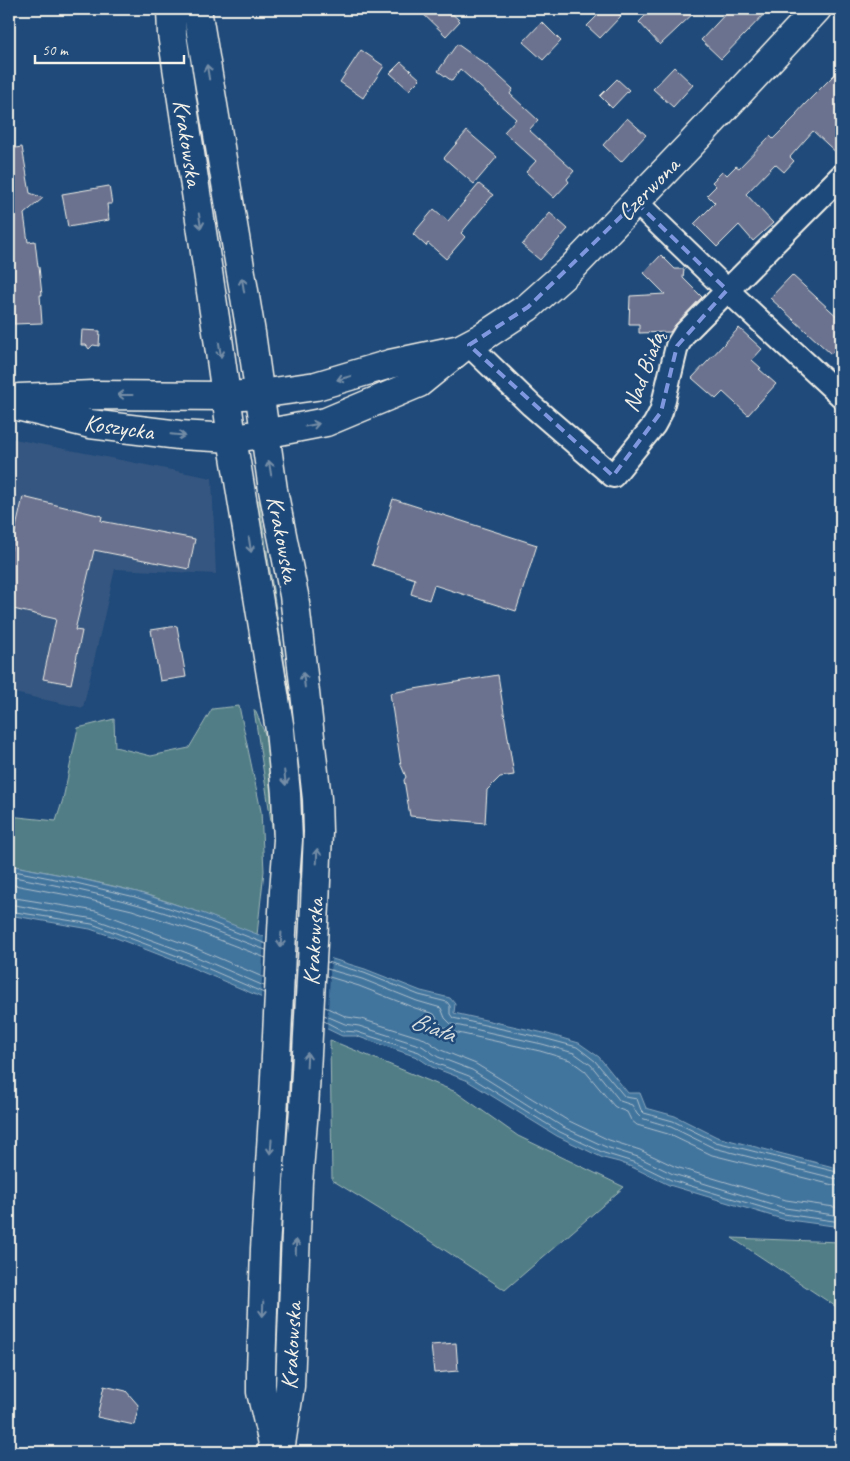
<svg xmlns="http://www.w3.org/2000/svg" width="850" height="1461" font-family="Caveat,sans-serif">
	<rect width="100%" height="100%" fill="#1f4a7a"/>
	<filter id="ink" filterUnits="userSpaceOnUse"><feTurbulence type="fractalNoise" baseFrequency=".02" numOctaves="2"/><feDisplacementMap in="SourceGraphic" scale="10" xChannelSelector="R" yChannelSelector="G"/><feConvolveMatrix kernelMatrix="1 2 1 2 8 2 1 2 1" color-interpolation-filters="sRGB"/></filter>
	<g filter="url(#ink)">
		<!-- built -->
		<path fill="#365680" d="M9,438L212,478L216,574L115,569L83,708L9,692Z"/>
		<!-- green -->
		<g fill="#517e86" stroke="#a2b8b7">
			<path d="M259,500L305,793V881H297L251,501Z"/>
			<path d="M239,706L261,811L264,871L257,935C217,919 178,904 137,892C95,881 52,873 9,865V816L56,821L63,799L78,728L114,719L115,747L151,756L189,748L212,709Z"/>
			<path d="M254,710H255L268,741L276,834H273Z"/>
			<path d="M330,1040L456,1092L518,1136L624,1187L505,1290L431,1241L332,1180Z"/>
			<path d="M285,1119H293L279,1348H274Z"/>
			<path d="M732,1238L841,1242V1310Z"/>
		</g>
		<!-- water -->
		<path fill="#42749e" stroke="#89a6bc" d="M9,865L77,878L137,892L205,914L280,943L365,969L421,991L450,998L455,1004L454,1013L544,1033L579,1043L599,1057L628,1093H640L646,1108L675,1116L717,1137L841,1169V1227L782,1219L669,1185L634,1168L619,1162L603,1158L557,1136L466,1080L432,1067L417,1057L356,1036H342L256,995L186,965L111,936L90,929L9,915Z"/>
		<!-- pier -->
		<path fill="#1f4a7a" d="M264,935L331,956L327,1031L261,1000Z"/>
		<g fill="none" stroke-linecap="round" stroke-linejoin="round">
			<!-- shore -->
			<g stroke="#adbfca" stroke-width="1">
				<path d="M9,870L76,883L135,897L203,919L266,944"/>
				<path d="M9,876C50,884 92,892 132,903C178,915 221,934 266,950"/>
				<path d="M9,884L73,896L132,910L199,932L266,958"/>
				<path d="M9,897L96,911L193,947L265,978"/>
				<path d="M9,904L94,919L190,954L264,986"/>
				<path d="M9,911L92,924L188,960L264,993"/>
				<path d="M327,962L364,973L419,995L447,1002L450,1006V1014L453,1018L543,1038L577,1047L595,1061L625,1097L637,1099L641,1110L644,1113L673,1121L716,1142L841,1173"/>
				<path d="M327,969L362,979L417,1001L441,1008L445,1018L451,1024L542,1044L574,1053L591,1065L620,1101L632,1105L637,1114L641,1118L671,1127L714,1148L841,1180"/>
				<path d="M326,976L359,986L415,1008L434,1014L441,1025L449,1031L540,1051L570,1060L585,1071L614,1106L619,1109L627,1112L631,1120L637,1125L668,1134L712,1155L841,1187"/>
				<path d="M325,1007L347,1017L361,1019L425,1039L441,1050L476,1064L567,1120L609,1140L640,1150L676,1167L786,1200L841,1208"/>
				<path d="M324,1015L345,1024L359,1026L422,1046L438,1057L472,1070L563,1127L606,1147L638,1157L673,1174L785,1208L841,1216"/>
				<path d="M324,1021L343,1031L357,1032L419,1052L435,1063L469,1076L560,1132L604,1153L636,1163L671,1180L784,1214L841,1222"/>
			</g>
		</g>
		<!-- building -->
		<g fill="#6b728f" stroke="#f4f1e8">
			<path d="M418,9H447L460,21L446,36Z"/>
			<path d="M604,9H613L621,16L600,38L587,26Z"/>
			<path d="M652,9H698L660,45L639,22Z"/>
			<path d="M730,9H769L721,59L701,40Z"/>
			<path d="M542,22L561,41L543,60L523,42Z"/>
			<path d="M457,44L488,66L513,89L510,94L538,120L529,130L574,171L567,179L569,182L554,198L526,172L536,161L504,132L516,119L460,69L452,81L438,71Z"/>
			<path d="M361,50L384,66L363,98L340,82Z"/>
			<path d="M401,62L420,79L409,90L390,73Z"/>
			<path d="M674,67L693,85L673,107L653,89Z"/>
			<path d="M841,68V157L813,131L790,157L794,161L784,172L775,164L746,194L773,223L753,241L739,225L717,247L694,224L715,203L707,195L716,186L712,182L723,171L727,175L736,166L739,168L770,136L773,139L797,115L796,114L805,104Z"/>
			<path d="M617,79L629,90L612,108L600,96Z"/>
			<path d="M627,118L646,135L621,162L603,145Z"/>
			<path d="M467,131L497,157L474,184L444,158Z"/>
			<path d="M22,147L30,193L43,198L24,214L28,242L35,241L38,267H39L42,295H40L42,323L14,324L12,288H9V149Z"/>
			<path d="M479,184L493,195L461,233L465,237L446,259L428,243L426,246L413,234L434,209L448,221Z"/>
			<path d="M109,186L112,204H107L109,220L68,227L62,194Z"/>
			<path d="M550,213L568,229L540,260L522,245Z"/>
			<path d="M661,255L675,269H684L683,278L702,297L676,324L670,332L639,333V324H629L630,296L665,294L644,273Z"/>
			<path d="M792,275L841,320V343L831,354L770,298Z"/>
			<path d="M739,328L762,349L752,360L761,368L759,369L776,384L748,415L723,392L716,399L692,378Z"/>
			<path d="M82,330L100,331L99,346L93,345L89,349L86,345H81Z"/>
			<path d="M23,497L102,516L101,521L195,539L189,569L94,550L75,630L82,631L71,684L43,679L56,619L9,608V558Z"/>
			<path d="M393,499L537,545L516,611L434,585L429,600L411,594L415,579L372,565Z"/>
			<path d="M177,626L186,677L160,681L151,630Z"/>
			<path d="M498,675L514,775L500,777L487,790L485,823L410,816L404,780L406,777L401,765L390,693Z"/>
			<path d="M456,1343L458,1371L434,1373L431,1345Z"/>
			<path d="M104,1386L126,1391L139,1406L134,1425L97,1417Z"/>
		</g>
		<g fill="none" stroke-linecap="round" stroke-linejoin="round">
			<defs>
				<g id="street">
					<path d="M636,202L727,290L841,396"/>
					<path d="M469,345L531,405L613,476L654,425L661,412L677,346L685,333L841,176"/>
				</g>
				<g id="secondary">
					<path d="M171,9L172,34L218,338L232,438L280,730L286,794L288,840L284,891L274,1098L265,1249L261,1371V1392L275,1452"/>
					<path d="M197,9L251,333L273,490L294,595L317,799L318,832L315,905L304,1109L298,1182L290,1386L280,1451"/>
					<path d="M19,398L93,395L226,396L259,394L316,386L390,364L456,350"/>
					<path d="M9,404L90,424L179,435L232,438L264,434L326,422L419,383L462,348L481,338L528,307L573,267L693,142L817,9"/>
				</g>
			</defs>
			<!-- street casing -->
			<use href="#street" stroke="#f4f1e8" stroke-width="26"/>
			<!-- secondary casing -->
			<use href="#secondary" stroke="#f4f1e8" stroke-width="31"/>
			<!-- street -->
			<use href="#street" stroke="#1f4a7a" stroke-width="22"/>
			<!-- secondary -->
			<use href="#secondary" stroke="#1f4a7a" stroke-width="28"/>
		</g>
		<!-- one-way arrows -->
		<defs><path id="oneway-shaft" d="M-6 0H5M1.5-3L5.5 0L1.5 3" fill="none" stroke-width="1.6" stroke-linecap="round" stroke-linejoin="round" transform="scale(1.25)"/></defs>
		<g stroke="#748da6">
			<use href="#oneway-shaft" transform="translate(208 72) rotate(-99)"/>
			<use href="#oneway-shaft" transform="translate(200 221) rotate(81)"/>
			<use href="#oneway-shaft" transform="translate(243 285) rotate(-99)"/>
			<use href="#oneway-shaft" transform="translate(220 350) rotate(82)"/>
			<use href="#oneway-shaft" transform="translate(344 378) rotate(164)"/>
			<use href="#oneway-shaft" transform="translate(125 395) rotate(-180)"/>
			<use href="#oneway-shaft" transform="translate(312 425) rotate(-11)"/>
			<use href="#oneway-shaft" transform="translate(178 435) rotate(5)"/>
			<use href="#oneway-shaft" transform="translate(270 468) rotate(-99)"/>
			<use href="#oneway-shaft" transform="translate(250 545) rotate(81)"/>
			<use href="#oneway-shaft" transform="translate(304 680) rotate(-97)"/>
			<use href="#oneway-shaft" transform="translate(285 778) rotate(84)"/>
			<use href="#oneway-shaft" transform="translate(317 856) rotate(-88)"/>
			<use href="#oneway-shaft" transform="translate(281 940) rotate(93)"/>
			<use href="#oneway-shaft" transform="translate(307 1060) rotate(-87)"/>
			<use href="#oneway-shaft" transform="translate(271 1147) rotate(94)"/>
			<use href="#oneway-shaft" transform="translate(296 1247) rotate(-88)"/>
			<use href="#oneway-shaft" transform="translate(263 1309) rotate(92)"/>
		</g>
	</g>
	<!-- marked area -->
	<path fill="none" stroke="#7e97df" stroke-width="4" stroke-dasharray="10 6" stroke-linejoin="round" d="M636,202L727,290L677,346L661,412L613,476L469,345L528,307Z"/>
	<g text-anchor="middle" dominant-baseline="central" stroke-width="5" stroke-linejoin="round" paint-order="stroke">
		<!-- street labels -->
		<g font-size="24" fill="#f4f1e8" stroke="#1f4a7a">
			<text transform="translate(188 143) rotate(81)">Krakowska</text>
			<text transform="translate(648 189) rotate(-46)">Czerwona</text>
			<text transform="translate(643 372) rotate(-70)">Nad Białą</text>
			<text transform="translate(119 427) rotate(8)">Koszycka</text>
			<text transform="translate(283 539) rotate(79)">Krakowska</text>
			<text transform="translate(313 942) rotate(-87)">Krakowska</text>
			<text transform="translate(291 1346) rotate(-87)">Krakowska</text>
		</g>
		<!-- water labels -->
		<g font-size="25" font-style="italic" fill="#d9dedd" stroke="#1f4a7a">
			<text transform="translate(433 1027) rotate(21)">Biała</text>
		</g>
	</g>
	<!-- margin -->
	<rect width="850" height="1461" fill="none" stroke="#1f4a7a" stroke-width="30"/>
	<rect x="15" y="15" width="820" height="1431" fill="none" stroke="#f4f1e8" stroke-width="2" filter="url(#ink)"/>
	<!-- scale -->
	<path d="M35 55v8h149v-8" fill="none" stroke="#f4f1e8" stroke-width="2.5"/>
	<text x="42" y="55" font-size="15" fill="#f4f1e8" stroke="#1f4a7a" stroke-width="4" paint-order="stroke">50 m</text>
</svg>
